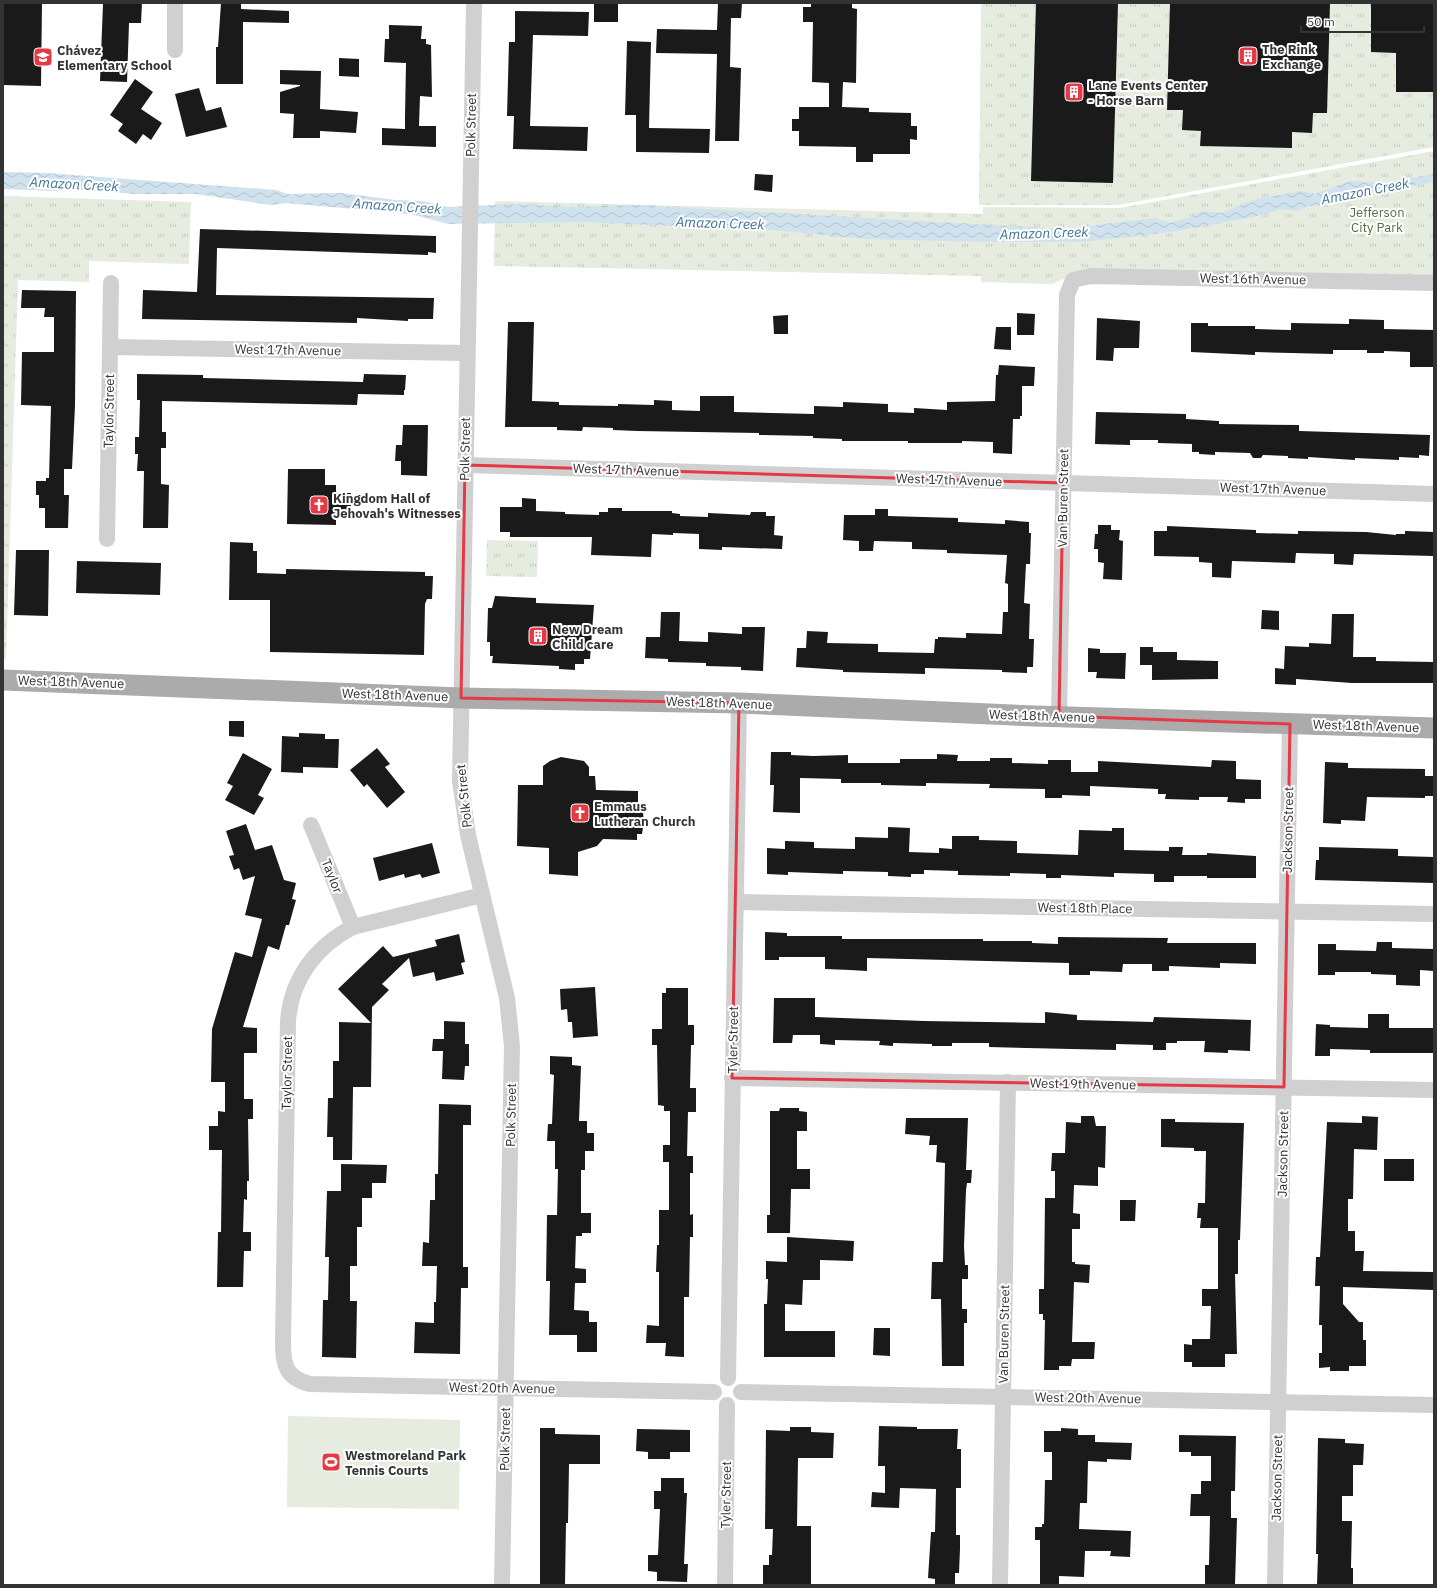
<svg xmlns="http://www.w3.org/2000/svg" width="1437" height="1588" font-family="'IBM Plex Sans',sans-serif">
	<defs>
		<pattern id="park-tufts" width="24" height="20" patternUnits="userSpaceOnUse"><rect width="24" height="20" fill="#e6ecdf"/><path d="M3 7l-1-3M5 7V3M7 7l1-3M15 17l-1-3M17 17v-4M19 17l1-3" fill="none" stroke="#c6cbc0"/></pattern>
		<pattern id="water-waves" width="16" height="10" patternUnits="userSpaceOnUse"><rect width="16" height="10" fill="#cfe2ee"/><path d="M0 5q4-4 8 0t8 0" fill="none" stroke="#b2c2cd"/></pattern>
	</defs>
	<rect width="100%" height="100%" fill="#fff"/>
	<!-- park -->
	<g fill="url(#park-tufts)">
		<path d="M981,3H1434V147L1118,205H979Z"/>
		<path d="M1434,151V277L1084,270L1052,284L981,282V276L494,266L495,201L983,214V207L1120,208Z"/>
		<path d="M3,196L191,202L189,264L89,261V282L18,280L6,659H3Z"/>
		<path d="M487,540L538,541L537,577L486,576Z"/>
	</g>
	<!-- garden -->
	<path fill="#e6ecdf" d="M288,1416L460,1420L459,1509L287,1507Z"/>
	<!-- water -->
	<path fill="url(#water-waves)" d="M3,172L46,173L276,190L288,194L341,193L396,200L423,201L447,207L518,204L570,207L637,205L1063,229L1155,218L1170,223L1188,218L1202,211L1222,213L1247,202L1261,198L1302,191L1315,194L1349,181H1358L1380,184L1434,174V182C1421,183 1408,189 1395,187L1317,206H1307L1298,211L1281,209L1254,217L1170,232L1083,242H989L866,239L772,230L583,222L448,224L411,214L285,203L271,205L196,194H135L70,189L57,191L3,189Z"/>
	<!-- building -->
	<g fill="#1a1a1a">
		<path d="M3,3H42L41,86L3,85Z"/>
		<path d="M116,3H142L141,23H129L127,82L100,81L103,4Z"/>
		<path d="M221,3H241V9L289,11V23L243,22V84H216V47H218Z"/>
		<rect x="594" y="3" width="24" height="19"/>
		<path d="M718,3H742L741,18H731L730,67L741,68L739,141H715L717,54L656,53L657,29L717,30Z"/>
		<path d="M811,3H852V8L857,9L856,83L843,82L842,107L869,108V112L911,113V126H917V140L910,139V154H873V162H856V147L799,146V131H792V119H799V107H829V83L812,82L813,22H803V7H811Z"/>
		<path d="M1036,3H1118L1113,183L1031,181Z"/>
		<path d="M1170,3H1330L1327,113H1313L1312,133L1292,132V148L1200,146L1201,131L1182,130L1183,110H1167Z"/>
		<path d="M1371,3H1434V92H1396V53L1371,52Z"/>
		<path d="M515,11L589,12L588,36L533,35L530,126L588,127L587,151L513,149L514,116H507L509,42H515Z"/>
		<path d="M389,25L422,26L421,39H426V44L431,45L432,97L420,96L419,126H436V147L382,145V128L405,129V117L406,63L384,62L385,39H389Z"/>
		<path d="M627,41L651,42L649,128L710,129L709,153L636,152V115H625Z"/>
		<path d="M339,58L359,59V77L339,76Z"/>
		<path d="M280,70L321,71L320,109L358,112L356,133L320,131V138H293L294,114L280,113V92L300,86V85L280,84Z"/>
		<path d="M135,79L153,92L141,109L162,123L151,140L143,134L136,144L118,131L123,124L110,115Z"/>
		<path d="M199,88L206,111L221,107L227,127L186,137L175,94Z"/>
		<path d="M755,174L773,175L772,192L754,190Z"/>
		<path d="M200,229L436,236V253L428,252V255L217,248L216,295L434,298L433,319H408V321L357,318V323L142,319L143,290L197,292Z"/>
		<path d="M22,290L76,291L75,406L72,469H64V495H69L68,528H45V508H39V495H36V481H46V478H49L51,406L21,405L22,352H54V317H44L45,308H21Z"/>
		<path d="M1017,313L1035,314L1034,335H1017Z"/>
		<path d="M788,315V334H774L773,316Z"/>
		<path d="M1097,318L1140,321L1139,348H1114L1113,361L1096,360Z"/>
		<path d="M1349,319L1384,320V329L1434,330V367H1410V352L1384,351V353H1367V350H1333V354L1255,352V355L1191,352V323H1208V326H1255V329L1291,330V323L1349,324Z"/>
		<path d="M508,322H534L532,401L559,402V405L618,406V404L654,405V400L672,401V410L700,411V396H734V412L814,414V406L843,407V402L888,404V412L914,413V408L947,410V402L995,401L996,375H998L999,365L1035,367L1034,386H1022V416H1020V419H1013L1012,454L993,453V442L962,441V443H908V441H842V439L813,438V436L759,435V433L637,431L613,430V428L583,427L582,431L557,430V427H505Z"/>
		<path d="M996,327H1011V350L994,349Z"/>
		<path d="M137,374L203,375V378L363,382L364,374L406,375L405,390H404V395L358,394L357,405L162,401V432H166V448H161V484L169,485L168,528H143L144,471H137L138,454H135V437H139L140,400H137Z"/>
		<path d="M1096,412L1186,414V419L1219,421V424L1299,425V431L1430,435L1429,456L1419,455V458L1399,457V460L1355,458V460L1308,457V459L1288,458V456L1263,455L1261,458H1253L1250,453L1215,452V455L1199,454V452H1192V444L1158,443V440H1130V445L1095,444Z"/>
		<path d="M403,425H428L427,476L401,475V461H395L396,445H402Z"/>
		<path d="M288,469H325V485H336V493H351V517H336V525L287,524Z"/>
		<path d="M522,498L536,499V511L565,512V514L599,515V512H608V508H622V511H672V513L680,514V516L708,517V513L750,515L751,512H766V516H775L774,535L783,536L782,549L722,547V550L699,549V534L673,533V535L652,534L651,557L591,555L592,537H510V532H500V507H522Z"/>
		<path d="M875,509H888V516L958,518V522L1005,524V520L1029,522V533H1031L1030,564H1026L1024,603L1030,604L1029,639H1034L1033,667H1027V673L1002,672V670L925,668V674L843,672V670L796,667L797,648H806L807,631L828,632L827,643L878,644V652L934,653L935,639H938V637L966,638V633L1002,634L1003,612H1008V584L1005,583L1007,555L947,553V550L912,549V542L874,541L873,551H859V541L843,540L844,515H875Z"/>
		<path d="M1098,525H1111V530H1120L1119,540L1123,541L1122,580L1103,579L1104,563L1098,562V549H1094L1095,534H1098Z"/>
		<path d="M1167,526L1256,530V533L1298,534V531L1366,532L1396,535V534H1405V531L1434,532V556L1354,554L1353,565L1334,564V554L1296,553L1295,563L1232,561L1231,578L1212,577V563L1199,562V557L1154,556V531H1167Z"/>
		<path d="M230,542L253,543V551H257V573L286,574V569L425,572V576H433L432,599H427L425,604L424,655L270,652V600H229Z"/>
		<path d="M16,550H49L48,616L14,615Z"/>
		<path d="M77,561L161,563L160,595L76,593Z"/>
		<path d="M495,596L536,598V603L594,605L590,659H584V664H575V670L559,669V666L492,663L493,656H490V642H487L488,608H492Z"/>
		<path d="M1262,610L1279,611V630L1261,629Z"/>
		<path d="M661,612H680L679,641L708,642V632L742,634V627H765L763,671L741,670V667L706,666V663L668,662V659L645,658L646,637H660Z"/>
		<path d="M1332,614H1354L1353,657H1376V661L1434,662V683H1352L1296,679V685L1275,684V668L1284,669L1285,646L1309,647V643L1331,644Z"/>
		<path d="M1140,647H1153V652H1177V660L1218,661V679L1152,680V665H1140Z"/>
		<path d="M1088,648L1100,649V653H1126L1125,679L1096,678L1097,672H1088Z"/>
		<path d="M229,721H244V737L229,736Z"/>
		<path d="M299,733L325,734V739H339L338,768L303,767V773L281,772L282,736L299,737Z"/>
		<path d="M377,748L390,764L385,767L405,792L387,808L367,784L364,787L350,770Z"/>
		<path d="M771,752H791V755L813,756L848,755V763H900V759H937V754L958,755L957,761H990V758H1012V763L1048,764V760H1071V772H1098V761L1211,767L1212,760L1236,761V779L1261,780V799H1245V803L1227,802L1228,797H1199V800L1165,799L1166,794H1158V789L1090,786V796L1062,795V798H1045V789L989,788L990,784L926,783V786L881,785V783H841V779L800,778V813L773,812L774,785H770Z"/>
		<path d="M243,753L272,769L258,795L264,798L254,815L225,800L233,786L227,783Z"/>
		<path d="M561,757L584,761L589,767V776H595L596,790L638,791V805H642L644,821L642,834H637V840L603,839L597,846L578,852V876L549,874V848L517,846L518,785H543V766L550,761Z"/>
		<path d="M1325,762L1348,763V768L1425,769V776H1434V796H1425V798L1367,797L1365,821L1341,820V824L1323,823Z"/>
		<path d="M246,824L255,850L272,845L284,880L296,883L292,899L296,900L289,925H286L279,950L268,946L243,1027L257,1028V1053H244V1099H253V1119H248L249,1181H247V1200L244,1199L243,1232H251V1251H244L243,1287H217L218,1232H221L222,1150H209V1126H218V1111L225,1112V1082H211L212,1029L235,952L252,957L262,919L245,915L255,876L243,880L239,868L234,870L229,856L234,855L226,831Z"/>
		<path d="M888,827L910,828L909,852L939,853V848L952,849V836H979V840L1017,841V853L1078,855L1079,830L1112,831V828H1124V850L1169,851V847H1183L1182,855H1207V853L1256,856V878H1207V876H1174V882H1154V874L1114,873V877L1061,875V878H1046V874L1010,873V876L958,875V871L924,870V874H911V877L888,876V872L843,871V874L788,872V875L767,874V848L785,849V841L814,842V848L855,849V837L888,838Z"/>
		<path d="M432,843L440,873L422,878L420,874L405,878L404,874L379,881L373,858Z"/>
		<path d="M1319,847L1398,849V856L1434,857V883L1315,880L1316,860H1319Z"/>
		<path d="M765,932L787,933V936H842V939H983V941H1032V943L1058,944V937L1168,938L1167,943H1256V964L1220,963V968L1169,966V971H1152V964H1123L1122,972L1090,971V975H1069V963L867,958V971L850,970L825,969V957H779V960H765Z"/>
		<path d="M459,934L465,962L461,963L464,974L436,981L434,972L413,977L409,958L382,984L389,990L372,1007L371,1087H353L352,1160H333V1137H327L328,1098H333V1061H339V1022L371,1023L338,989L383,946L393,957L437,946L435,940Z"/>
		<path d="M1377,942H1392V948L1434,949V971L1420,970V986L1396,985V975L1371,974V972H1335V975H1318V944H1336V950L1376,951Z"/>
		<path d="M595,987L598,1036L573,1038L572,1022H568L567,1009L561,1010L560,989Z"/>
		<path d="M666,988H688V1025H694V1045H691L690,1088H696V1112H688L687,1156H693V1173H690V1215L693,1214V1237H690L689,1297H684V1357L665,1356L666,1343H646L647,1325L659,1326V1272H656L657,1245H659V1210H669V1162H663V1145H670V1111H664V1106L658,1105L657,1045H652V1029H662V993H666Z"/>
		<path d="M774,998H815V1017L924,1021L1045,1023V1012L1077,1015V1020L1153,1022L1154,1017L1251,1020L1250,1051L1228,1050V1053L1204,1052L1205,1041H1177V1043H1166V1050H1153V1045L1116,1044V1050L989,1047V1043H952V1046H932V1044L893,1043V1046L879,1045L880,1041L835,1040V1045L820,1044V1035H793L792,1043H773Z"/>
		<path d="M1368,1014H1389V1028H1434V1053H1370V1050L1330,1049V1056H1315L1316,1024L1330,1025V1027L1368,1028Z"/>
		<path d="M444,1021L465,1022V1044H469V1066H465L464,1080L442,1079L443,1051H432L433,1039H444Z"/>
		<path d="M550,1056L572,1057V1065L581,1066L579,1121H587V1133H594V1151H585V1170H581V1213H591V1233H582V1236H576L575,1268L586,1269V1283H575L574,1310L589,1311V1322H597V1352H577V1335H549L550,1281H546L547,1215H557L558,1169H555V1141H547L548,1124H552L554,1075L550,1074Z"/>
		<path d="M439,1104L471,1105V1125H463V1267H468V1288H461L460,1354L414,1353L415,1322L434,1323V1302H436L437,1266H422L423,1242L429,1243L430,1200H435V1174H438Z"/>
		<path d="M780,1108H799V1111L807,1112V1131H797V1169H810V1189H791L790,1233H767V1215H770V1111H779Z"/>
		<path d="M1081,1116H1094L1096,1126H1106L1105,1168L1098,1167V1186L1074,1185L1073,1213L1080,1214V1229H1072V1262H1075V1264L1090,1265L1089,1283L1074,1282L1072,1342H1095L1094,1359H1072L1071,1366H1059V1370H1044L1045,1320H1043V1314H1039V1289H1044L1045,1198H1055V1171H1051L1052,1153H1065L1066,1122L1081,1123Z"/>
		<path d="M1362,1116L1378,1117L1377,1150L1354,1149L1353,1199H1348V1231H1355V1251H1364L1363,1271L1434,1272V1290L1343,1287V1304L1359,1322H1363V1340H1366V1366H1349V1371H1330V1367L1319,1368V1353H1322V1325H1319L1320,1286H1315L1316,1257H1320L1327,1122L1362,1123Z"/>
		<path d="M906,1118H968L966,1170H972L971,1183H967L966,1190L964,1246L965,1265H968V1279H962V1309H967V1323H964V1366H942L941,1299H931L932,1262H943L945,1163L936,1162L937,1145H929L930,1136L905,1134Z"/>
		<path d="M1161,1119H1175V1122L1244,1123L1240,1240H1238V1274H1235L1237,1354H1225V1367H1192V1362H1184V1344L1192,1345V1339H1210L1211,1306H1202V1289H1218V1228H1200L1201,1218H1197L1198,1203H1205L1206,1151H1194V1148L1161,1147Z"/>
		<rect x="1384" y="1159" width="30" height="22"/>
		<path d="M341,1164L387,1165L386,1183H372V1198H362V1227H357V1266H350V1301H357L356,1358L322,1357L323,1300H328L329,1257H325L327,1191H341Z"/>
		<path d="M1120,1200H1136L1135,1221H1120Z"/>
		<path d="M787,1237L854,1241L853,1261L820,1260V1280H803L802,1305L785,1304V1331H835V1357H764V1304H767L768,1279H766V1261L787,1262Z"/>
		<path d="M874,1328H890V1356L873,1355Z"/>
		<path d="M879,1426L917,1427V1429H958L957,1449H961V1488H956V1535H960V1549L959,1573H955V1585H935V1579L928,1578L931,1532H935L936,1489L900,1488L899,1508L871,1507L872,1492L885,1493V1466H878Z"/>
		<path d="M790,1427H811V1432L834,1433L833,1458H798L797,1526H811V1585H763V1565H769V1555H772L773,1529H765L766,1430L790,1431Z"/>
		<path d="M540,1428H555V1434L600,1435V1464H569L568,1523H566L565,1585H540Z"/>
		<path d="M1061,1428L1078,1429V1435H1095V1442L1132,1443L1131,1460L1107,1459V1462L1088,1461L1087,1503H1080L1079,1529L1131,1531L1130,1557L1110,1556L1111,1551H1085L1084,1577L1059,1576V1585H1040V1540H1035V1527H1042V1524H1044L1045,1480H1052V1452H1044V1431H1061Z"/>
		<path d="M637,1429L690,1430V1452H670V1459H648V1452L636,1451Z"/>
		<path d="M1179,1435L1236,1436L1235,1491H1231V1518H1237L1235,1585H1205V1565H1209L1210,1516H1190L1191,1494H1201V1481H1211V1456H1191V1452H1179Z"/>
		<path d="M1318,1438L1345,1439V1443L1364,1444L1363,1465H1353V1496H1342V1521H1352L1351,1568H1353V1585H1317L1318,1554H1316Z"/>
		<path d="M661,1478H684V1493H687L684,1564H688L687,1582L657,1581V1572L648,1571V1555H658L660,1509H654V1491H661Z"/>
	</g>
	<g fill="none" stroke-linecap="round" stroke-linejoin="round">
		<!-- minor -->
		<g stroke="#d0d0d0" stroke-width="16">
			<path d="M175,3V50"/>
			<path d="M474,3L460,781L468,835L507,998L512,1046L502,1585"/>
			<path d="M110,347L467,353"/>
			<path d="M465,465L1434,494"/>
			<path d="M107,539L111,283"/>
			<path d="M1059,716L1067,295L1073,280L1091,276L1434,283"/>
			<path d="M311,825L353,927"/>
			<path d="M482,895L353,927C316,946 291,979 288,1021L283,1343C283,1365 286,1378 310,1384L714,1392"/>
			<path d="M736,902L1434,914"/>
			<path d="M732,1078L1434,1090"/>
			<path d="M728,1378L739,703"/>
			<path d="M741,1392L1434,1405"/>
			<path d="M725,1585L727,1405"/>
			<path d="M1000,1585L1008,1082"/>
			<path d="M1275,1585L1290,724"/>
		</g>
		<!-- major -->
		<path stroke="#ababab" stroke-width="21" d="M3,680L461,698L739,703L1035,716L1434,728"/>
	</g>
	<!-- marked area -->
	<path fill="none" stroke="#e63946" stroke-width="3" stroke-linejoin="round" d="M465,465L1063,483L1059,716L1290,724L1284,1087L732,1078L739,703L461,698Z"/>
	<!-- icons -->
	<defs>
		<symbol id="building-square" viewBox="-11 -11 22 22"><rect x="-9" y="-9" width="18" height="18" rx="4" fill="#e63946" stroke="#fff"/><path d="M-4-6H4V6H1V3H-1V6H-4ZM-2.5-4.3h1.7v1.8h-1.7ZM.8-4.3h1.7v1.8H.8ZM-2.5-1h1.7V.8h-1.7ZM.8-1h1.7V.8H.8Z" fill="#fff"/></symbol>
		<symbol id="school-square" viewBox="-11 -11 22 22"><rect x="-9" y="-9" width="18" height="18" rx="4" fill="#e63946" stroke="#fff"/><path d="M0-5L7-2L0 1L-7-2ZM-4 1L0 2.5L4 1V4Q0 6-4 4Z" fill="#fff"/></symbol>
		<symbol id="church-square" viewBox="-11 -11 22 22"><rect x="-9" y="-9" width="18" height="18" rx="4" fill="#e63946" stroke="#fff"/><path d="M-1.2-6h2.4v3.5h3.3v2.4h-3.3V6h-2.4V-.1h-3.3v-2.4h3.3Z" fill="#fff"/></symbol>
		<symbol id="stadium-square" viewBox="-11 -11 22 22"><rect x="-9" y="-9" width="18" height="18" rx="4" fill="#e63946" stroke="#fff"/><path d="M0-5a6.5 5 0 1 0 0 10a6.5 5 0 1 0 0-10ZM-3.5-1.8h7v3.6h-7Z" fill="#fff"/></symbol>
	</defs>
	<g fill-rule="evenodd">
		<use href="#building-square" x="1237" y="45" width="22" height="22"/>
		<use href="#school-square" x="32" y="46" width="22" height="22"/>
		<use href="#building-square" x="1063" y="81" width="22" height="22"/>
		<use href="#church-square" x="308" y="494" width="22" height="22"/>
		<use href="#building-square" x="527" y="625" width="22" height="22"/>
		<use href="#church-square" x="569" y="802" width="22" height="22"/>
		<use href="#stadium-square" x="320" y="1451" width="22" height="22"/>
	</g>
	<g text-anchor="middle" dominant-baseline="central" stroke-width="4" stroke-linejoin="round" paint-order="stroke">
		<!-- poi labels -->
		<g font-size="13" font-weight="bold" fill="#333" stroke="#fff" text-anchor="start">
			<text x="1262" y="49">The Rink<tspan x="1262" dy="15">Exchange</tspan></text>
			<text x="57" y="50">Chávez<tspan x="57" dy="15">Elementary School</tspan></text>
			<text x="1088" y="85">Lane Events Center<tspan x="1088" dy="15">- Horse Barn</tspan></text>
			<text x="333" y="498">Kingdom Hall of<tspan x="333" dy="15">Jehovah's Witnesses</tspan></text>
			<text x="552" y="629">New Dream<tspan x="552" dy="15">Child care</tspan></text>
			<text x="594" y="806">Emmaus<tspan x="594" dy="15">Lutheran Church</tspan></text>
			<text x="345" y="1455">Westmoreland Park<tspan x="345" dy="15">Tennis Courts</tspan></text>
		</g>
		<!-- street labels -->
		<g font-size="13" fill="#333" stroke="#fff">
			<text transform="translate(471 125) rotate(-89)">Polk Street</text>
			<text transform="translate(1253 279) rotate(1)">West 16th Avenue</text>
			<text transform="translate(288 350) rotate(1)">West 17th Avenue</text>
			<text transform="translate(109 411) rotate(-89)">Taylor Street</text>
			<text transform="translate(465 449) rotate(-89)">Polk Street</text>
			<text transform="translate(626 470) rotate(2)">West 17th Avenue</text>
			<text transform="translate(949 480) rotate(2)">West 17th Avenue</text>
			<text transform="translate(1273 489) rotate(2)">West 17th Avenue</text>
			<text transform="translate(1063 498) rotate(-89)">Van Buren Street</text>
			<text transform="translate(71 682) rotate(2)">West 18th Avenue</text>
			<text transform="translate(395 695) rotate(2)">West 18th Avenue</text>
			<text transform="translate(719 703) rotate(2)">West 18th Avenue</text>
			<text transform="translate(1042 716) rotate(2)">West 18th Avenue</text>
			<text transform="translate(1366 726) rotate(2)">West 18th Avenue</text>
			<text transform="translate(464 796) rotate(-96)">Polk Street</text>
			<text transform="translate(1288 830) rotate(-89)">Jackson Street</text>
			<text transform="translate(332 876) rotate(68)">Taylor</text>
			<text transform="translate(1085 908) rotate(1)">West 18th Place</text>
			<text transform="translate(733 1040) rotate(-89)">Tyler Street</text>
			<text transform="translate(287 1073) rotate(-89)">Taylor Street</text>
			<text transform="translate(1083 1084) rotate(1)">West 19th Avenue</text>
			<text transform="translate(511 1115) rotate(-89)">Polk Street</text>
			<text transform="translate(1283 1154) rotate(-89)">Jackson Street</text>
			<text transform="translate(1004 1334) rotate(-89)">Van Buren Street</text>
			<text transform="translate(502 1388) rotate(1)">West 20th Avenue</text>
			<text transform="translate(1088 1398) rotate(1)">West 20th Avenue</text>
			<text transform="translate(505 1439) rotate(-89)">Polk Street</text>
			<text transform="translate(1277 1478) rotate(-89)">Jackson Street</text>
			<text transform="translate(726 1495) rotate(-89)">Tyler Street</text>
		</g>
		<!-- park labels -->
		<g font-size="13" fill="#56703f" stroke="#fff">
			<text x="1377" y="212">Jefferson<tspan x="1377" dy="15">City Park</tspan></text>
		</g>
		<!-- water labels -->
		<g font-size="14" font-style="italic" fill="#3f7597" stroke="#fff">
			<text transform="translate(74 184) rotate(3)">Amazon Creek</text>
			<text transform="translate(1365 191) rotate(-11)">Amazon Creek</text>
			<text transform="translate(397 206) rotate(4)">Amazon Creek</text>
			<text transform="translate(720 223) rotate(2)">Amazon Creek</text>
			<text transform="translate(1044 233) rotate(-2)">Amazon Creek</text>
		</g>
	</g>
	<!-- border -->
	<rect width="1437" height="1588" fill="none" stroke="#333333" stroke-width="8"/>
	<!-- scale -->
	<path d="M1301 26v6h123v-6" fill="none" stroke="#333333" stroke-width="2"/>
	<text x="1307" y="26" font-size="12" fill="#333333" stroke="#ffffff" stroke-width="3" paint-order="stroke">50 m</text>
</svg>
